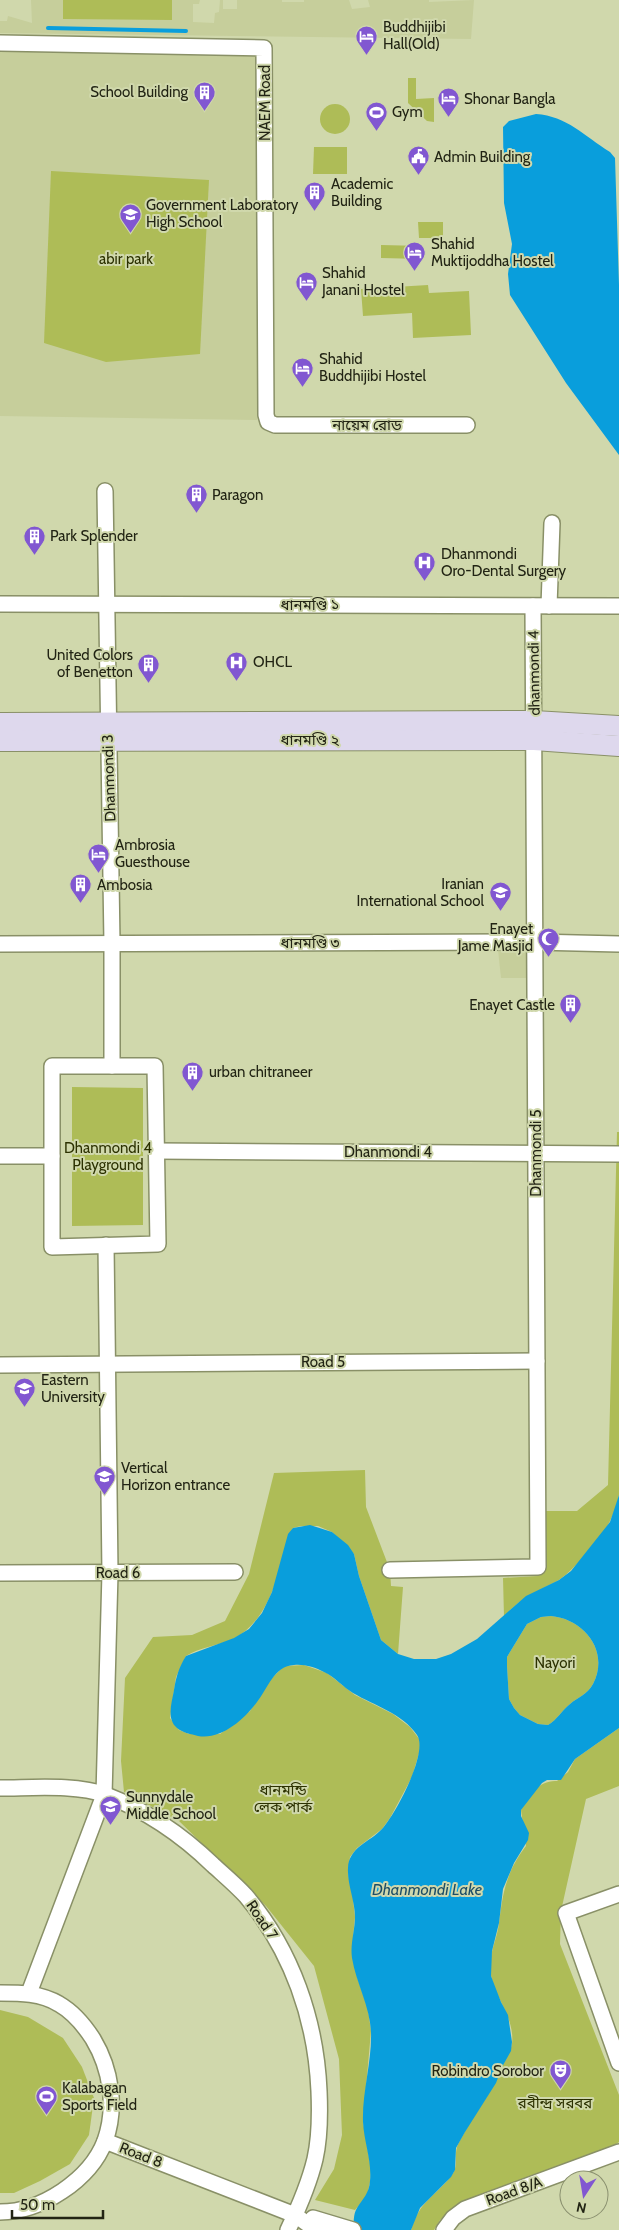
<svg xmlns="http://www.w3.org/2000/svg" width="619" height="2230" font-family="Cabin,'Noto Sans Bengali',sans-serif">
	<rect width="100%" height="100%" fill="#d0d8ac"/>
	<!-- built -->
	<g fill="#c6ce9b">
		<path d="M31,0H200L199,4H193V22L214,23L215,13L219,12L220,0H223V9H237V0H282V2H304V0H349L352,9L370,7L368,0H429V2L474,0L471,39L0,33V21H7L8,16L32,23Z"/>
		<path d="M0,47L261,51L257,420L0,416Z"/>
		<path d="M498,950H530L531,978H501Z"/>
	</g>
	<!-- green -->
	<g fill="#aebc57">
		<path d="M63,0H172V20L63,19Z"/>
		<path d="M408,78H416V99L434,98V122L427,121L408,103Z"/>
		<circle cx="335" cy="119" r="15"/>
		<path d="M314,147H347V174H313Z"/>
		<path d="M51,171L209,180L200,354L106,362L44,343Z"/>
		<path d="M418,222H443V238H419Z"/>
		<path d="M381,245L422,246V259L381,258Z"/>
		<path d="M428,285L429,293L469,291L471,335L413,338L412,313L363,316L361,289Z"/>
		<path d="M72,1087L143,1088V1225L72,1226Z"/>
		<path d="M617,1132H619V1495C617,1504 614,1513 610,1521C604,1535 571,1574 557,1581C535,1593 521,1597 504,1617L503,1578L538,1576L537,1511H577L608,1485Z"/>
		<path d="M365,1470L366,1507L390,1570L391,1586L403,1587L398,1654L381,1640L359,1576L354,1554L332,1532L318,1526H301L293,1528C280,1565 272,1620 233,1639C218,1646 200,1647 186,1656L176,1677L170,1718L179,1730L189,1734H220L250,1711L271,1679L280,1670L285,1666L304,1665L327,1673L355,1695L393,1714L410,1727L420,1740V1750L412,1777L390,1818L382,1829L357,1848L350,1857L348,1875L352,1890L355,1917L353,1938L357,1977L368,2009L371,2031L363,2122L371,2169L370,2182L367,2196L355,2210L315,2200L334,2169L342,2135L339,2059L314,1966L266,1906L179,1821L124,1792L121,1761L125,1678L153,1637L192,1635L225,1621L249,1574L274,1473Z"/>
		<path d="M551,1616C584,1619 610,1651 593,1684C587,1695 578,1697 570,1704C561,1711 558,1719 548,1725L538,1724L520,1715L514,1708L509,1699L507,1666V1657L527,1624L541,1617Z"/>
		<path d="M619,1728V1786L586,1799L561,1911L560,1944L619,2095V2142L613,2146L448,2213L440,2220L434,2230H411C420,2200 434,2198 451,2176C459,2167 454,2158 457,2147C458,2144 460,2140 462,2137C474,2113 492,2094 501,2068C504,2059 510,2054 512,2044C515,2019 496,1999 491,1976C487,1956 497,1941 499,1923C503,1892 506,1872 526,1846L521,1810C529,1795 539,1780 557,1781L568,1772L575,1759Z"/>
		<path d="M0,2010L28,2017L63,2038L82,2067L94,2098L89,2135L70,2164L40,2181L14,2193H0Z"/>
	</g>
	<!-- water -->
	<g fill="#099edc" fill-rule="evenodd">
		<path d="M536,114C567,116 584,136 610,152L615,158L619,285V455L566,383L510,295L508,274L512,244L504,203L503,127L509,121Z"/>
		<path d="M619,1495V1728L575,1759L561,1780H547L542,1783L521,1810V1816L529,1833L528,1840L514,1863L503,1889L499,1923L492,1951L491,1976L501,2002L508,2015L512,2042L511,2051L502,2067L496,2083L465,2132L456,2148L455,2170L451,2177L420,2208L411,2230H353C354,2223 353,2214 357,2208C363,2198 369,2194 370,2181C372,2161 364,2142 363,2122C362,2092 372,2062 371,2032C370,2006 356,1983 352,1958C350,1944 355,1930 355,1917C355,1901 347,1884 348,1868C349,1847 370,1842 382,1829C395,1815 429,1752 417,1735C402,1713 375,1706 353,1693C343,1687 335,1677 324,1672C315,1667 304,1664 294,1665C274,1666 268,1688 257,1702C244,1720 221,1740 198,1736C191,1734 183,1733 177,1728C166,1719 172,1702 174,1690C176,1677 179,1667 186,1656L234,1638L249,1629L262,1613L272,1592L288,1534L293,1528L310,1525L332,1532L348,1545L354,1554L359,1576L381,1640L398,1654L414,1659H436L451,1654L477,1639L526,1596L559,1580L571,1571L610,1522ZM551,1616C584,1619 610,1651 593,1684C587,1695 578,1697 570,1704C561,1711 558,1719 548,1725L538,1724L520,1715L514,1708L509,1699L507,1666V1657L527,1624L541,1617Z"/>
	</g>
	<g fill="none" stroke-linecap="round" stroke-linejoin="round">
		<!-- stream -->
		<path stroke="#099edc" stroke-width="4" d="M48,28L186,31"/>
		<defs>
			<g id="street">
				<path d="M0,43L264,48L266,415L268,422L275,425H467"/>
				<path d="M105,491L112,943V1066"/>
				<path d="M0,604L619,606"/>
				<path d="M549,606L552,523"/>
				<path d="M0,944L535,942L619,944"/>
				<path d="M52,1066H155L158,1244L52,1247Z"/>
				<path d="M156,1151L619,1154"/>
				<path d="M0,1156H52"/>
				<path d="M0,1365L537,1361"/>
				<path d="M390,1570L538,1567L533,606"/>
				<path d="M0,1573L235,1572"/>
				<path d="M0,1788C32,1788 76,1784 106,1795C145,1810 183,1836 213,1865C224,1875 236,1885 246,1896C292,1951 316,2020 319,2091C320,2114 320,2137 315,2159C309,2184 299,2207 288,2230"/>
				<path d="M619,1894L566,1913L619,2063"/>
				<path d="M0,1993C20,1993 41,1993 59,2004C73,2012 84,2025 93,2039C111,2069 117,2107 105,2141C90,2180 41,2212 0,2212"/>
				<path d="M29,1993L104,1795L110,1573L106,1245"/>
				<path d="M105,2141L295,2215L309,2225L323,2230"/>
				<path d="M313,2218L353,2230"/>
				<path d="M444,2230L453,2218L465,2209L619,2152"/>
			</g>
			<g id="secondary">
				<path d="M0,723L534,721L619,726"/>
				<path d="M0,741L534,740L619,746"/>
			</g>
		</defs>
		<!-- street casing -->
		<use href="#street" stroke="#899067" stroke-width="18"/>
		<!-- secondary casing -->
		<use href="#secondary" stroke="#899067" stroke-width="22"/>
		<!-- street -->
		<use href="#street" stroke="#fff" stroke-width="15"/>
		<!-- secondary -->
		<use href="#secondary" stroke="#ded8ed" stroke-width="20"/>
	</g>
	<!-- icons -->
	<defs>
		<symbol id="hotel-pin" viewBox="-11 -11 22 30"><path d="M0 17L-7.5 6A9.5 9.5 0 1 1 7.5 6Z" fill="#8157d1" stroke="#d0d8ac"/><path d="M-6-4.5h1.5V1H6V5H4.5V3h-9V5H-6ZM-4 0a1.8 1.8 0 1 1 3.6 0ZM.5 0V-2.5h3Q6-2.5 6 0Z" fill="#fff"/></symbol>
		<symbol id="building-pin" viewBox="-11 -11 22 30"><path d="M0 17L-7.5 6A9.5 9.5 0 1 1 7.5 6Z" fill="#8157d1" stroke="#d0d8ac"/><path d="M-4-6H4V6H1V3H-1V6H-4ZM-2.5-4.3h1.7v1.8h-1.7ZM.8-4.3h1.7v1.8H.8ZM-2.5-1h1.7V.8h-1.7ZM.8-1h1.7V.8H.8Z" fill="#fff"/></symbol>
		<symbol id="stadium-pin" viewBox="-11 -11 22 30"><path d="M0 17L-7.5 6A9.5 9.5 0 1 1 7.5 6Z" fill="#8157d1" stroke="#d0d8ac"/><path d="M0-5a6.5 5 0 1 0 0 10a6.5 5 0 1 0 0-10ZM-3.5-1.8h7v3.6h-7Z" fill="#fff"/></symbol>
		<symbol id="civic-pin" viewBox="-11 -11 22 30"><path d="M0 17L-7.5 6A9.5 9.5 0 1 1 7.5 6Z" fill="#8157d1" stroke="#d0d8ac"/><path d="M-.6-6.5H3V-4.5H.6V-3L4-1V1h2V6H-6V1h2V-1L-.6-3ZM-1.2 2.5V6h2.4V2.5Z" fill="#fff"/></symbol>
		<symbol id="school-pin" viewBox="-11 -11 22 30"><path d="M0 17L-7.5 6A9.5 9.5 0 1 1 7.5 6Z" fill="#8157d1" stroke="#d0d8ac"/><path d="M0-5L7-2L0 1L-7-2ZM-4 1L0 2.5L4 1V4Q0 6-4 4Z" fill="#fff"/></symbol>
		<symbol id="hospital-pin" viewBox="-11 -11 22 30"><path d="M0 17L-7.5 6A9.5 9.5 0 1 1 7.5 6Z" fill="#8157d1" stroke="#d0d8ac"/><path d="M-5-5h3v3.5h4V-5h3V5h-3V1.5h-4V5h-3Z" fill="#fff"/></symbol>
		<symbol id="mosque-pin" viewBox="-11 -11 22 30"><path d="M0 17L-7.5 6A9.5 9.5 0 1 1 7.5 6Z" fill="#8157d1" stroke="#d0d8ac"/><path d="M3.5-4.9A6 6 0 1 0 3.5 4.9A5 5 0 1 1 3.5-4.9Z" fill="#fff"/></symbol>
		<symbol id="university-pin" viewBox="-11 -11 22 30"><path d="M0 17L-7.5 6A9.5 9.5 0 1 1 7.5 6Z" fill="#8157d1" stroke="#d0d8ac"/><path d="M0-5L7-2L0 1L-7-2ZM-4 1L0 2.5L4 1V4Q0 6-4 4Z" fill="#fff"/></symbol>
		<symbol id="theatre-pin" viewBox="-11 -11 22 30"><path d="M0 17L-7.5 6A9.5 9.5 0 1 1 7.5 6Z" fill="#8157d1" stroke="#d0d8ac"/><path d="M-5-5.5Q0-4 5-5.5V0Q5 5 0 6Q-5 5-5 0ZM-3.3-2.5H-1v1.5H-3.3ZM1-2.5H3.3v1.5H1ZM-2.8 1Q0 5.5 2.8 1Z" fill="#fff"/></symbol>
	</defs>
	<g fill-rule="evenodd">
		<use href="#hotel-pin" x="354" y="24" width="25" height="34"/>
		<use href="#building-pin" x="192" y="80" width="25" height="34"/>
		<use href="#hotel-pin" x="436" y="86" width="25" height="34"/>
		<use href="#stadium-pin" x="364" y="100" width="25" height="34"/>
		<use href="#civic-pin" x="406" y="144" width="25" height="34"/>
		<use href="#building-pin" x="302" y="180" width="25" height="34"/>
		<use href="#school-pin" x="118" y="202" width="25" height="34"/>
		<use href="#hotel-pin" x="402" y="240" width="25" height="34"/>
		<use href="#hotel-pin" x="294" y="270" width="25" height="34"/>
		<use href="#hotel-pin" x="290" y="356" width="25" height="34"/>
		<use href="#building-pin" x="184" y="482" width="25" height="34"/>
		<use href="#building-pin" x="22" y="524" width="25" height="34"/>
		<use href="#hospital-pin" x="412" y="550" width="25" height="34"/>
		<use href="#hospital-pin" x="224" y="650" width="25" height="34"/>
		<use href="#building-pin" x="136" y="652" width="25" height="34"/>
		<use href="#hotel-pin" x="86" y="842" width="25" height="34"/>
		<use href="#building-pin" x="68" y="872" width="25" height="34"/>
		<use href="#school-pin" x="488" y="880" width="25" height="34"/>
		<use href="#mosque-pin" x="536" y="926" width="25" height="34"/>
		<use href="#building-pin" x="558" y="992" width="25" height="34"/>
		<use href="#building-pin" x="180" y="1060" width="25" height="34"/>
		<use href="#university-pin" x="12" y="1376" width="25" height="34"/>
		<use href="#university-pin" x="92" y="1464" width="25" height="34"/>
		<use href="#school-pin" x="98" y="1794" width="25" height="34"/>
		<use href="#theatre-pin" x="548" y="2058" width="25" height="34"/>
		<use href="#stadium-pin" x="34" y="2084" width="25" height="34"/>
	</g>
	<g text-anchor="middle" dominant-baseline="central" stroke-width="4" stroke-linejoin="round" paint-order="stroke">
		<!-- poi labels -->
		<g font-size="15" fill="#222414" stroke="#d0d8ac" text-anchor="start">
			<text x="383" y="27">Buddhijibi<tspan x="383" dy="17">Hall(Old)</tspan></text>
			<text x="188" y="92" text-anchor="end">School Building</text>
			<text x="464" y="99">Shonar Bangla</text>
			<text x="392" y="112">Gym</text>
			<text x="434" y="157">Admin Building</text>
			<text x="331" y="184">Academic<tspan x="331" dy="17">Building</tspan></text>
			<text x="146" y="205">Government Laboratory<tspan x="146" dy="17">High School</tspan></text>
			<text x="431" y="244">Shahid<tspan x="431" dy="17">Muktijoddha Hostel</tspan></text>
			<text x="322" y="273">Shahid<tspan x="322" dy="17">Janani Hostel</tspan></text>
			<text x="319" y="359">Shahid<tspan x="319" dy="17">Buddhijibi Hostel</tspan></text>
			<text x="212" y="495">Paragon</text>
			<text x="50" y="536">Park Splender</text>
			<text x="441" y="554">Dhanmondi<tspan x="441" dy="17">Oro-Dental Surgery</tspan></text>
			<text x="133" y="655" text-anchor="end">United Colors<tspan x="133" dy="17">of Benetton</tspan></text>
			<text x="253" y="662">OHCL</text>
			<text x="115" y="845">Ambrosia<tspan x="115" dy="17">Guesthouse</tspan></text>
			<text x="484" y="884" text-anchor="end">Iranian<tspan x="484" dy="17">International School</tspan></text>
			<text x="97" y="885">Ambosia</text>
			<text x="533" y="929" text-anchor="end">Enayet<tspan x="533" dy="17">Jame Masjid</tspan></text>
			<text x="555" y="1005" text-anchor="end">Enayet Castle</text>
			<text x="209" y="1072">urban chitraneer</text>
			<text x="41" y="1380">Eastern<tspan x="41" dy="17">University</tspan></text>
			<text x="121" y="1468">Vertical<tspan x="121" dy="17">Horizon entrance</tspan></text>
			<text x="126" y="1797">Sunnydale<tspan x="126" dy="17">Middle School</tspan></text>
			<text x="544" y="2071" text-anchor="end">Robindro Sorobor</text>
			<text x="62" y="2088">Kalabagan<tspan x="62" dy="17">Sports Field</tspan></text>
		</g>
		<!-- street labels -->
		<g font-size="15" fill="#222414" stroke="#d0d8ac">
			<text transform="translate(265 103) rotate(-90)">NAEM Road</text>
			<text x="367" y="425">নায়েম রোড</text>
			<text x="310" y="605">ধানমণ্ডি ১</text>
			<text transform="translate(534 673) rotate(-91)">dhanmondi 4</text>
			<text x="310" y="740">ধানমণ্ডি ২</text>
			<text transform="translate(109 778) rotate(-92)">Dhanmondi 3</text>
			<text x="310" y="943">ধানমণ্ডি ৩</text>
			<text x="388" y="1152">Dhanmondi 4</text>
			<text transform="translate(536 1153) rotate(-90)">Dhanmondi 5</text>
			<text x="323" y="1362">Road 5</text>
			<text x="118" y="1573">Road 6</text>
			<text transform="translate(262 1920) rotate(56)">Road 7</text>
			<text transform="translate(141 2155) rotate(21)">Road 8</text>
			<text transform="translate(514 2191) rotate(-20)">Road 8/A</text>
		</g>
		<!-- park labels -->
		<g font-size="15" fill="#2c3100" stroke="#d0d8ac">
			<text x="126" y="259">abir park</text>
			<text x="108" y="1148">Dhanmondi 4<tspan x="108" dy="17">Playground</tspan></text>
			<text x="555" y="1663">Nayori</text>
			<text x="283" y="1790">ধানমন্ডি<tspan x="283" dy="17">লেক পার্ক</tspan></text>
			<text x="555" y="2103">রবীন্দ্র সরবর</text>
		</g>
		<!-- water labels -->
		<g font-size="16" font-style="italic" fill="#1c4d67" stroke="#d0d8ac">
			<text x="427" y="1889">Dhanmondi Lake</text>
		</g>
	</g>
	<!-- north arrow -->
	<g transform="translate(584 2195) rotate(192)"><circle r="24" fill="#d0d8ac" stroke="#8a906f"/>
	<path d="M0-4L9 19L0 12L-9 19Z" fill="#8157d1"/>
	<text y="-8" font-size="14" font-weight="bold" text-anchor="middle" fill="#222414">N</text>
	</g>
	<!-- scale -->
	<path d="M12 2210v8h91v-8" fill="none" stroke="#222414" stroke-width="2.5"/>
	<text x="20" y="2210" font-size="15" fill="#222414" stroke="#d0d8ac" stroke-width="4" paint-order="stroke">50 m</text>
</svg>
